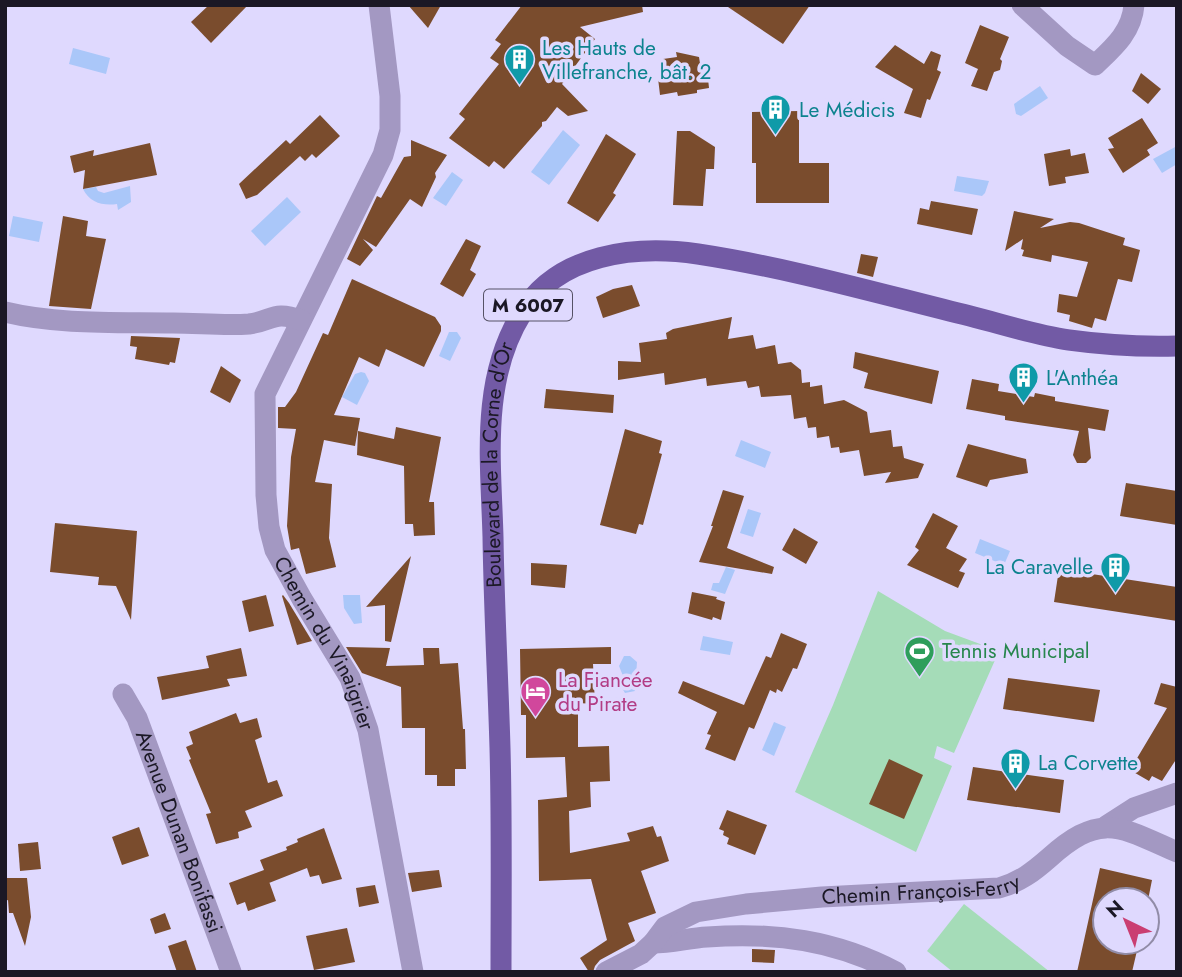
<svg xmlns="http://www.w3.org/2000/svg" width="1182" height="977" font-family="Jost,sans-serif">
	<rect width="100%" height="100%" fill="#dfd9fe"/>
	<!-- green -->
	<g fill="#a5dcb8">
		<path d="M878,591L945,631L999,651L954,753L937,746L934,758L952,766L916,852L795,792L833,705Z"/>
		<path d="M964,904L1050,972H953L927,951Z"/>
	</g>
	<!-- water -->
	<g fill="#aac7f9">
		<path d="M73,48L110,58L106,74L69,64Z"/>
		<path d="M1040,86L1048,98L1021,116L1016,114L1014,104Z"/>
		<path d="M563,130L580,145L549,185L531,172Z"/>
		<path d="M1177,146V164L1162,173L1153,159Z"/>
		<path d="M452,172L463,180L446,206L433,198Z"/>
		<path d="M957,176L989,181L985,193L982,196L954,191Z"/>
		<path d="M130,186L131,202L118,210L117,204C103,206 90,203 83,189L96,187L98,191L104,193Z"/>
		<path d="M287,197L301,212L265,246L251,231Z"/>
		<path d="M13,216L43,222L39,242L9,236Z"/>
		<path d="M449,332H457L461,338L450,361L439,356Z"/>
		<path d="M361,372L365,373L369,381L357,405L342,397L355,374Z"/>
		<path d="M741,440L771,452L765,468L735,456Z"/>
		<path d="M748,509L761,513L753,537L740,533Z"/>
		<path d="M980,539L1010,551L1004,565L975,553Z"/>
		<path d="M726,567L735,570L725,594L711,590L713,583H719Z"/>
		<path d="M343,595H360L362,623L354,624L344,608Z"/>
		<path d="M703,636L733,642L730,655L700,650Z"/>
		<path d="M624,656H630L637,662L635,691L625,693L619,683L623,676L619,666Z"/>
		<path d="M774,722L786,727L774,756L762,750Z"/>
	</g>
	<!-- building -->
	<g fill="#7a4c2d">
		<path d="M209,5H248L211,43L191,22Z"/>
		<path d="M408,5H441L428,28Z"/>
		<path d="M522,5H642L643,12L580,27L595,39L562,84L588,111L568,116L557,107L546,121L542,122V126L504,169L494,161L489,167L449,138L465,119L459,114L499,64L490,58L501,44L495,40Z"/>
		<path d="M725,5H810L783,44Z"/>
		<path d="M980,25L1009,37L1000,59L1002,61L1000,70L994,72L987,91L971,86L978,69L965,63Z"/>
		<path d="M895,45L924,64L931,51L941,55L937,70L941,72L930,100L927,99L921,118L904,113L913,89L875,67Z"/>
		<path d="M676,52L699,57L701,70L707,69L709,88L697,90V93L678,96L677,92L660,95L658,78H666L663,59L677,57Z"/>
		<path d="M1141,73L1161,89L1148,104L1132,91Z"/>
		<path d="M799,111V163H829V203H756V163H752V112Z"/>
		<path d="M320,115L340,136L316,158L312,154L305,161L300,156L257,195L246,199L239,184L286,140L290,144Z"/>
		<path d="M1142,118L1158,143L1147,150L1150,155L1123,173L1108,149L1114,148L1108,138Z"/>
		<path d="M677,131H690L715,147L714,169H706L703,206L673,205Z"/>
		<path d="M606,134L636,154L613,193L616,195L598,222L567,203Z"/>
		<path d="M411,140L447,155L435,173L436,177L422,207L410,199L376,247L363,239L373,250L360,266L347,259L377,196L381,198L404,157L411,156Z"/>
		<path d="M150,143L157,175L83,189L85,170L74,173L70,156L94,150L93,156Z"/>
		<path d="M1070,149L1071,156L1085,153L1089,173L1065,177L1066,183L1049,186L1044,154Z"/>
		<path d="M931,201L978,209L972,235L917,224L920,208L929,210Z"/>
		<path d="M1014,211L1054,219L1040,228L1070,222L1079,223L1125,238L1123,245L1140,250L1132,282L1118,279L1106,321L1095,318L1092,328L1069,321L1070,315L1057,312L1059,294L1077,297L1088,262L1052,255L1051,262L1022,256L1024,250L1021,249L1023,239L1005,251Z"/>
		<path d="M63,216L88,221L86,236L106,239L91,309L49,306Z"/>
		<path d="M466,239L481,246L470,270L476,274L463,297L440,284Z"/>
		<path d="M861,254L878,257L873,277L857,273Z"/>
		<path d="M352,279L435,317L441,326V331L424,367L386,349L379,367L359,357L334,415L360,418L355,446L324,440L315,482L332,484L329,538L336,567L306,574L299,548L291,550L287,526L291,457L296,429L278,428V407H285L296,392L323,333L328,335Z"/>
		<path d="M632,285L640,306L603,318L596,297L613,289Z"/>
		<path d="M732,317L728,339L753,335L756,349L775,345L778,364L791,362L801,370L802,383L810,382V387L822,385L824,404L844,400L867,412L870,433L891,430L893,447L902,446L904,458L924,464L918,478L885,483L891,472L864,476L859,450L840,453L839,447L831,448L829,436L817,438L816,427L808,428L806,417L794,419L791,395L761,397L759,386L748,388L746,381L707,386L706,378L665,385L664,373L618,380V361L641,362L639,343L667,339L666,333L673,329Z"/>
		<path d="M131,336L180,338L175,363L170,362L169,365L135,359L137,347L130,346Z"/>
		<path d="M855,352L939,371L932,404L864,388L868,373L853,368Z"/>
		<path d="M221,366L241,380L230,403L210,392Z"/>
		<path d="M972,379L999,384L998,391L1034,397L1035,393L1055,397V401L1109,410L1105,431L1088,428L1091,458L1086,463H1077L1073,455L1079,431L1005,420V416L966,409Z"/>
		<path d="M546,389L614,395L613,413L544,408Z"/>
		<path d="M396,427L441,437L429,502H434L435,535L414,536L413,524H405L404,466L357,455L358,431L394,439Z"/>
		<path d="M625,429L662,441L659,453L662,454L655,480L643,525L639,524L636,534L600,525Z"/>
		<path d="M968,444L1026,459L1028,473L990,480L987,487L956,477Z"/>
		<path d="M1126,483L1177,491V525L1120,516Z"/>
		<path d="M723,490L744,496L727,548L774,567L772,574L699,562L713,526H711Z"/>
		<path d="M933,513L958,526L946,548L967,559L959,571L965,573L958,588L907,565L919,550L915,547Z"/>
		<path d="M55,523L137,531L131,620L116,586L98,585L99,577L50,572Z"/>
		<path d="M794,528L818,542L806,564L782,550Z"/>
		<path d="M411,556L391,642L385,641V605L366,607Z"/>
		<path d="M531,563L567,565L565,588L531,585Z"/>
		<path d="M1059,569L1177,587V621L1054,602Z"/>
		<path d="M692,592L717,597L716,599L725,602L721,620L713,617L712,620L688,613Z"/>
		<path d="M266,595L274,626L249,632L242,601Z"/>
		<path d="M283,595L289,603L312,641L297,645L282,596Z"/>
		<path d="M781,633L807,644L797,669L793,668L782,692L777,689L776,693L770,690L754,729L749,727L735,761L705,749L711,735L707,734L717,712L678,693L683,681L744,705L766,656L771,658Z"/>
		<path d="M346,647L390,648L386,666L424,665L423,648H439L440,664L458,663L463,729H465L466,769H455V786H437V775H425V728H402L401,687L362,673Z"/>
		<path d="M611,647V664H593L595,704L578,703V747L609,746L610,781L590,782L591,807L569,811L570,853L630,841L627,833L653,826L657,837L661,836L669,861L641,871L656,913L628,923L635,941L600,960L595,966L593,972H589L580,958L607,940L591,879L539,881L538,800L567,797L565,757L526,758V715H521L520,649Z"/>
		<path d="M241,648L247,676L227,679L230,686L162,700L157,677L209,668L206,656Z"/>
		<path d="M1008,678L1100,690L1094,722L1003,709Z"/>
		<path d="M1161,683L1177,687V758L1162,781L1152,776L1149,781L1130,770L1167,708L1154,704Z"/>
		<path d="M236,713L240,723L257,718L262,737L255,740L268,783L277,780L283,796L245,811L252,827L238,832L239,838L216,844L206,814L211,813L189,760L191,759L186,747L193,744L189,732Z"/>
		<path d="M889,759L923,775L904,819L869,804Z"/>
		<path d="M973,767L1064,780L1060,813L967,800Z"/>
		<path d="M727,810L767,825L755,855L727,844L729,838L723,835L724,831L719,829Z"/>
		<path d="M139,827L149,856L122,865L112,837Z"/>
		<path d="M324,828L342,879L322,884L319,875L310,877L307,868L269,883L266,873L276,901L248,911L245,902L237,905L229,883L264,870L260,860L287,850L286,847L298,842L297,839Z"/>
		<path d="M38,842L41,869L20,871L18,844Z"/>
		<path d="M1100,868L1152,880L1148,900H1105V942H1139L1132,972H1077Z"/>
		<path d="M439,870L442,887L412,892L408,873Z"/>
		<path d="M5,878H27L31,917L25,946L13,913H9L8,900L5,901Z"/>
		<path d="M375,885L379,903L359,907L356,888Z"/>
		<path d="M165,913L171,929L155,934L150,919Z"/>
		<path d="M347,928L355,962L314,970L306,936Z"/>
		<path d="M186,940L197,972H177L168,946Z"/>
		<path d="M752,949L775,950L774,963L752,962Z"/>
	</g>
	<g fill="none" stroke-linecap="round" stroke-linejoin="round">
		<!-- street -->
		<g stroke="#a398c2" stroke-width="21">
			<path id="s1" d="M379,5L390,96V130L383,155L265,394L266,495L269,527L275,550L302,599L350,678L368,730L413,972"/>
			<path d="M1022,5L1067,46L1095,65C1113,48 1132,32 1134,5"/>
			<path d="M5,312C59,325 118,322 173,323C198,323 225,326 249,324C273,321 273,310 301,320"/>
			<path id="s2" d="M123,694L137,718L231,972"/>
			<path d="M1106,826L1134,808L1177,793"/>
			<path d="M653,943C672,943 689,938 707,937C775,932 835,940 896,972"/>
			<path id="s3" d="M606,972L641,954L653,943L665,927L696,912L746,904L822,897L999,888C1020,882 1033,872 1049,858C1101,811 1120,827 1177,852"/>
		</g>
		<!-- primary -->
		<path stroke="#725aa5" stroke-width="21" id="s4" d="M501,972C501,897 502,822 500,748C498,678 494,608 493,537C491,462 480,380 522,313C558,253 636,245 698,254C790,268 880,294 970,316C1002,324 1035,335 1069,340C1105,345 1140,347 1177,346"/>
	</g>
	<!-- icons -->
	<defs>
		<symbol id="building-pin" viewBox="-11 -11 22 30"><path d="M0 17L-7.5 6A9.5 9.5 0 1 1 7.5 6Z" fill="#0f9aa8" stroke="#dfd9fe"/><path d="M-4-6H4V6H1V3H-1V6H-4ZM-2.5-4.3h1.7v1.8h-1.7ZM.8-4.3h1.7v1.8H.8ZM-2.5-1h1.7V.8h-1.7ZM.8-1h1.7V.8H.8Z" fill="#fff"/></symbol>
		<symbol id="stadium-pin" viewBox="-11 -11 22 30"><path d="M0 17L-7.5 6A9.5 9.5 0 1 1 7.5 6Z" fill="#2e9e5b" stroke="#dfd9fe"/><path d="M0-5a6.5 5 0 1 0 0 10a6.5 5 0 1 0 0-10ZM-3.5-1.8h7v3.6h-7Z" fill="#fff"/></symbol>
		<symbol id="hotel-pin" viewBox="-11 -11 22 30"><path d="M0 17L-7.5 6A9.5 9.5 0 1 1 7.5 6Z" fill="#d1479c" stroke="#dfd9fe"/><path d="M-6-4.5h1.5V1H6V5H4.5V3h-9V5H-6ZM-4 0a1.8 1.8 0 1 1 3.6 0ZM.5 0V-2.5h3Q6-2.5 6 0Z" fill="#fff"/></symbol>
	</defs>
	<g fill-rule="evenodd">
		<use href="#building-pin" x="502" y="42" width="35" height="47"/>
		<use href="#building-pin" x="758" y="92" width="35" height="47"/>
		<use href="#building-pin" x="1006" y="360" width="35" height="47"/>
		<use href="#building-pin" x="1098" y="550" width="35" height="47"/>
		<use href="#stadium-pin" x="902" y="634" width="35" height="47"/>
		<use href="#hotel-pin" x="518" y="674" width="35" height="47"/>
		<use href="#building-pin" x="998" y="746" width="35" height="47"/>
	</g>
	<g text-anchor="middle" dominant-baseline="central" stroke-width="7" stroke-linejoin="round" paint-order="stroke">
		<!-- shield labels -->
		<rect fill="#dfd9fe" stroke="#565266" stroke-width="2" x="484" y="289.5" width="88" height="31" rx="5"/>
		<g font-size="19" font-weight="bold" fill="#1b1825">
			<text x="528" y="305">M 6007</text>
		</g>
		<!-- culture labels -->
		<g font-size="21" fill="#0d838f" stroke="#dfd9fe" text-anchor="start">
			<text x="542" y="48">Les Hauts de<tspan x="542" dy="24">Villefranche, bât. 2</tspan></text>
			<text x="799" y="110">Le Médicis</text>
			<text x="1046" y="378">L'Anthéa</text>
			<text x="1093" y="567" text-anchor="end">La Caravelle</text>
			<text x="1038" y="763">La Corvette</text>
		</g>
		<!-- street labels -->
		<g font-size="21" fill="#1b1825" stroke="#dfd9fe">
			<text stroke="none"><textPath href="#s4" startOffset="508">Boulevard de la Corne d'Or</textPath></text>
			<text stroke="none"><textPath href="#s1" startOffset="681">Chemin du Vinaigrier</textPath></text>
			<text stroke="none"><textPath href="#s2" startOffset="149">Avenue Dunan Bonifassi</textPath></text>
			<text stroke="none"><textPath href="#s3" startOffset="336">Chemin François-Ferry</textPath></text>
		</g>
		<!-- leisure labels -->
		<g font-size="21" fill="#27864d" stroke="#dfd9fe" text-anchor="start">
			<text x="942" y="651">Tennis Municipal</text>
		</g>
		<!-- hotel labels -->
		<g font-size="21" fill="#b23c85" stroke="#dfd9fe" text-anchor="start">
			<text x="558" y="680">La Fiancée<tspan x="558" dy="24">du Pirate</tspan></text>
		</g>
	</g>
	<!-- border -->
	<rect width="1182" height="977" fill="none" stroke="#1b1825" stroke-width="14"/>
	<!-- north arrow -->
	<g transform="translate(1126 921) rotate(317)"><circle r="33" fill="#dfd9fe" stroke="#918ca7" stroke-width="2"/>
	<path d="M0-5L12 26L0 18L-12 26Z" fill="#ca3e72"/>
	<text y="-10" font-size="19" font-weight="bold" text-anchor="middle" fill="#1b1825">N</text>
	</g>
</svg>
